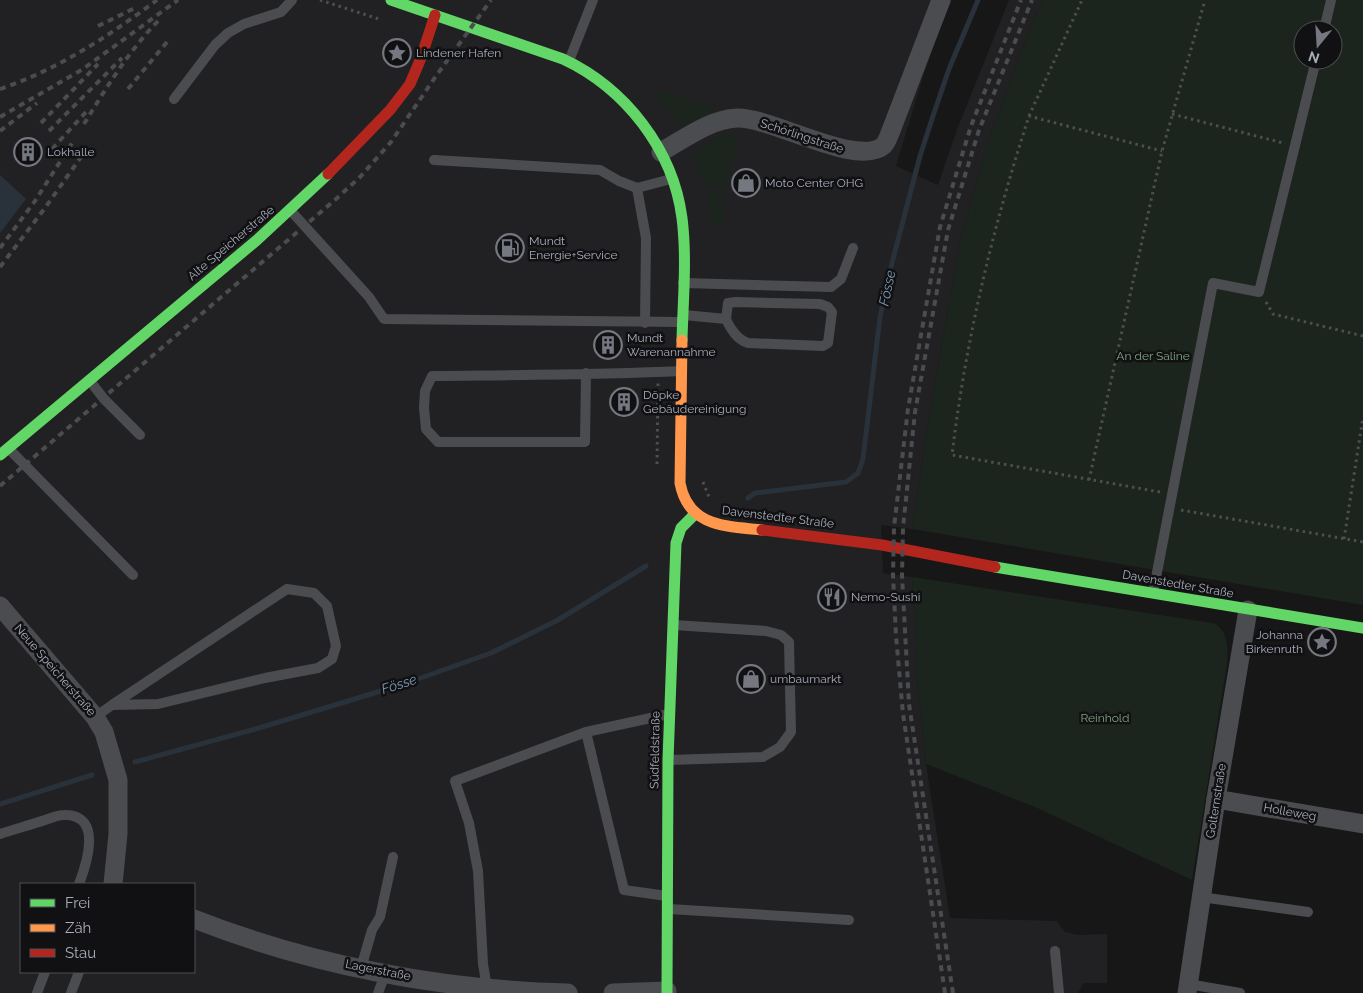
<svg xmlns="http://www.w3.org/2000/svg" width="1363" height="993" font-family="Raleway,sans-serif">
	<rect width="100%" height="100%" fill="#171717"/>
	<!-- built -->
	<path fill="#212123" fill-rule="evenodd" d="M0,0H952L932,47L896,166L938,185L958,127L1009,0H1043L1032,23L990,136L961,236L929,417L912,529L881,525L883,573L912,577L915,609L917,680L926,764L950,918L1057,921L1065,932L1078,935L1107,934V983H1083L1078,993H0ZM21,884H194V972H21Z"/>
	<!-- green -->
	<g fill="#1c241e" fill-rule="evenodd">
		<path d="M1043,0H1363V605L912,529L929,417L961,236L990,136L1032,23ZM1303,30H1333V60H1303Z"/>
		<path d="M654,88L716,109L714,115L680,127L652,90Z"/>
		<path d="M738,133V147L724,190L703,183L693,155L695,151L716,138Z"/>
		<path d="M706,190L723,197L724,225H711Z"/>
		<path d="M912,577L1213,623C1229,630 1228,649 1227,664L1192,880L1035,807L926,764L917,680L915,609Z"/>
	</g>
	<!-- water -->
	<path fill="#29313a" d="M0,175L26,199L0,233Z"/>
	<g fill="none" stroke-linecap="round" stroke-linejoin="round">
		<!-- stream -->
		<g stroke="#29313a" stroke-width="5">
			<path d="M748,498L755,493L846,482L858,473L863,459L880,317L892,263L920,156L933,116L949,69L978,0"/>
			<path d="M135,762L259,728L404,684L491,653L558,620L646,566"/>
			<path d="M0,804L92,775"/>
		</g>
		<!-- path -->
		<g stroke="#4d4e52" stroke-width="3" stroke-dasharray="2.5 4" stroke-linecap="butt">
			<path d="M320,0L382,20"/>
			<path d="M1172,114L1283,143"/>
			<path d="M1029,116L1082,0"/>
			<path d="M1266,302L1273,314L1363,336"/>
			<path d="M657,464L658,383"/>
			<path d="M1089,480L1162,151L1205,0"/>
			<path d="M703,482L709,497"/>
			<path d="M1160,492L952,455C966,338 993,227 1029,116L1162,151"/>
			<path d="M1181,510L1363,542"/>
			<path d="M1344,539L1363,417"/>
		</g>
		<!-- lane -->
		<g stroke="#4b4c50" stroke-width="10">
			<path d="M1324,30L1331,0"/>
			<path d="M569,61L593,0"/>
			<path d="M174,99L215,45L228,33L244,24L281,12L292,0"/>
			<path d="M434,160L600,170L619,181L637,188L671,179"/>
			<path d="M637,188L646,238L645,323"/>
			<path d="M291,211L369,297L384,319L682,322"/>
			<path d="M683,283L831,287L841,279L853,248"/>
			<path d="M684,315L726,319C730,329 738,340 748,343L823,346L828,343L832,312L828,307L820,304L735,302L728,303L726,319"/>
			<path d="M586,373L585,442H438L426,429L424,408L425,391L432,376C515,375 598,375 681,371"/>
			<path d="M90,381L104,399L140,435"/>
			<path d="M9,449L133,575"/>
			<path d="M1153,593L1213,283L1259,292L1316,60"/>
			<path d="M95,717L112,705L287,589L314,593L327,606L336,646L332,659L318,668L265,678L158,704L112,705"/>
			<path d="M669,760L763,757L780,747L791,732L789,642L781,635L766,631L674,625"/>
			<path d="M0,834C15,829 30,825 45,820C51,818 58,815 64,815C103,814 87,863 79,884"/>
			<path d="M667,896L624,890L586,732L669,714"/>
			<path d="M1201,897L1308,912"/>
			<path d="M669,909L849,920"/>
			<path d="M1055,951L1059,993"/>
			<path d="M361,968L372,930L380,917L393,857"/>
			<path d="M1188,984L1240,993"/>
			<path d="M487,992V988L483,964L478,871L469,823L455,781L586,732"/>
			<path d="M37,993L45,972"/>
			<path d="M71,993L79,972"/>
			<path d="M378,993L386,972"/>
		</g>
		<!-- street -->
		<g stroke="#4b4c50" stroke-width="19">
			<path d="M661,152C684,139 710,119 737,118C772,117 859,169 884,145C887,142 890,133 892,128L941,0"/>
			<path d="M0,606L95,717L104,732L118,780V834L113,884"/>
			<path d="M1216,799L1363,824"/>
			<path d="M194,919C311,965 441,990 568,993"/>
			<path d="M613,993L667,991"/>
			<path d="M1187,993L1216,799L1248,610"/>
		</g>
		<!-- fast -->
		<g stroke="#63d668" stroke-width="11">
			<path d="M391,0L563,59C625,88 673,149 682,218C687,258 683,300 682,340"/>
			<path d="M0,455L257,240L328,174"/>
			<path d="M995,567L1363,628"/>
			<path d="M667,993L668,760L676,543L681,528L695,514"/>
		</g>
		<!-- slow -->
		<path stroke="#ff974d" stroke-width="11" d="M682,340L680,483C688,527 726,526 762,530"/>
		<!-- jam -->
		<g stroke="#b3261e" stroke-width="11">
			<path d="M328,174L390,110L410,84L421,58L435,15"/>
			<path d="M762,530L882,545L995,567"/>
		</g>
		<!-- rail -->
		<g stroke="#4a4c4f" stroke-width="4" stroke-dasharray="6 5" stroke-linecap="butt">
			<path d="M98,26L137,7"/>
			<path d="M0,89C57,70 109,36 157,0"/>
			<path d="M128,89L167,42"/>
			<path d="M0,117L83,69L178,0"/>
			<path d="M41,123L98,64"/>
			<path d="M84,124C106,88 130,49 160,19"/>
			<path d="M0,131L37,103"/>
			<path d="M49,131L122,58"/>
			<path d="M52,149L86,112"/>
			<path d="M0,248L35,201L72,143"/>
			<path d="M0,267L45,208L83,154"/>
			<path d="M0,486L336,199L360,177L391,142L436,76L491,0"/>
			<path d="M945,993L903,714L896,636L893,575L894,527L908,409L940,227L971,126L1021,0"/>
			<path d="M953,993L909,704L902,576L903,528L915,412L948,230L979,130L1032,0"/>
		</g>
	</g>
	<!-- icons -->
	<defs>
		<symbol id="sight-ring" viewBox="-11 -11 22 22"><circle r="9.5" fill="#111113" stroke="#757880" stroke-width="1.5"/><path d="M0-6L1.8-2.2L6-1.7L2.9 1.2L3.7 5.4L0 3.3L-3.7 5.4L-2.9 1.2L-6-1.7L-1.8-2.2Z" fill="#757880"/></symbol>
		<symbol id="building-ring" viewBox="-11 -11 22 22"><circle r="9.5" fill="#111113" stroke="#757880" stroke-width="1.5"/><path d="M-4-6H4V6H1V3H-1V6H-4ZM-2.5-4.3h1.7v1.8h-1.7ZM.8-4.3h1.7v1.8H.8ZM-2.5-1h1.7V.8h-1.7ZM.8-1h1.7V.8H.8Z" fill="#757880"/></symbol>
		<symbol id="shop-ring" viewBox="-11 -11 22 22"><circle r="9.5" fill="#111113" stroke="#757880" stroke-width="1.5"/><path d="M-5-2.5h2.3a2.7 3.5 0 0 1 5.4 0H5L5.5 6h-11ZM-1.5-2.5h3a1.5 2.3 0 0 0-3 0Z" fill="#757880"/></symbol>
		<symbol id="fuel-ring" viewBox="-11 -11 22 22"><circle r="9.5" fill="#111113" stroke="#757880" stroke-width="1.5"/><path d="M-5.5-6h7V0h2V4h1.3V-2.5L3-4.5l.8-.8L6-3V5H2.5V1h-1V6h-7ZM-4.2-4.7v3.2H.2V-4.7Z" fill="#757880"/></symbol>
		<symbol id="restaurant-ring" viewBox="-11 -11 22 22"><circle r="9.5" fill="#111113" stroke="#757880" stroke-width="1.5"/><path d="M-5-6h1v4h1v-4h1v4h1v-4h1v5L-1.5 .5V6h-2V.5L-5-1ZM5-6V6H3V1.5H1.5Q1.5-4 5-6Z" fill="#757880"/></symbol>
	</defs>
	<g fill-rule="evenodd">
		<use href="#sight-ring" x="381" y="37" width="32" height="32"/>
		<use href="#building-ring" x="12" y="136" width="32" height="32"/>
		<use href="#shop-ring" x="730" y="167" width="32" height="32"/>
		<use href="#fuel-ring" x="494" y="232" width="32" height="32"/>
		<use href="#building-ring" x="592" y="329" width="32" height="32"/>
		<use href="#building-ring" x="608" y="386" width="32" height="32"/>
		<use href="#restaurant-ring" x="816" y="581" width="32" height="32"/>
		<use href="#sight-ring" x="1306" y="626" width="32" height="32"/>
		<use href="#shop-ring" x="735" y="663" width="32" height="32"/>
	</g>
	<g text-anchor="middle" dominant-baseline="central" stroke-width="5" stroke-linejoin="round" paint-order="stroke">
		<!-- poi labels -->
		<g font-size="12" fill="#a7acb9" stroke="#111113" text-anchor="start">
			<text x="416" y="53">Lindener Hafen</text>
			<text x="47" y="152">Lokhalle</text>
			<text x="765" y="183">Moto Center OHG</text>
			<text x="529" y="241">Mundt<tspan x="529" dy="14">Energie+Service</tspan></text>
			<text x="627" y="338">Mundt<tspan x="627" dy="14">Warenannahme</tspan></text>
			<text x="643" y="395">Döpke<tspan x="643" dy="14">Gebäudereinigung</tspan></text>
			<text x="851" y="597">Nemo-Sushi</text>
			<text x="1303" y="635" text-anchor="end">Johanna<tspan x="1303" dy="14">Birkenruth</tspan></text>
			<text x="770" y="679">umbaumarkt</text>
		</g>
		<!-- street labels -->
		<g font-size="12" fill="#a7acb9" stroke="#111113">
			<text transform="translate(802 136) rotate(18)">Schörlingstraße</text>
			<text transform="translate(231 243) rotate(-40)">Alte Speicherstraße</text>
			<text transform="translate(778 517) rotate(7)">Davenstedter Straße</text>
			<text transform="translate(1178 584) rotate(10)">Davenstedter Straße</text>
			<text transform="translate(55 670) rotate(49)">Neue Speicherstraße</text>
			<text transform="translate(655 750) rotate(-89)">Südfeldstraße</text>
			<text transform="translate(1216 801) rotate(-81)">Golternstraße</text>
			<text transform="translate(1290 812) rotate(10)">Holleweg</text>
			<text transform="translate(378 970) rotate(11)">Lagerstraße</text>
		</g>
		<!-- park labels -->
		<g font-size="12" fill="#7da581" stroke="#111113">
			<text x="1153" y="356">An der Saline</text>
			<text x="1105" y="718">Reinhold</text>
		</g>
		<!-- water labels -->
		<g font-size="14" font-style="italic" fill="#7c99b5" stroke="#111113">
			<text transform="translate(887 288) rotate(-78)">Fösse</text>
			<text transform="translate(399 684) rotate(-18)">Fösse</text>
		</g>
	</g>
	<!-- legend -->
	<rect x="20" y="883" width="175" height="90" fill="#111113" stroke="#4d4f55"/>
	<rect x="30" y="899" width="25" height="8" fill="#63d668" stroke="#4d4f55"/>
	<text x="65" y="908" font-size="15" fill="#a7acb9">Frei</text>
	<rect x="30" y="924" width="25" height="8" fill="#ff974d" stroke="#4d4f55"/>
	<text x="65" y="933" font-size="15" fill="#a7acb9">Zäh</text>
	<rect x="30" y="949" width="25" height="8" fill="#b3261e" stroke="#4d4f55"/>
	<text x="65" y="958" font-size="15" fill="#a7acb9">Stau</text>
	<!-- north arrow -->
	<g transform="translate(1318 45) rotate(198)"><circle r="24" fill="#111113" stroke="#4d4f55"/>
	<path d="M0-4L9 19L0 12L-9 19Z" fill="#757880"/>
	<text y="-8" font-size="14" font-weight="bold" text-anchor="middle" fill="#a7acb9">N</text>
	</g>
</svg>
